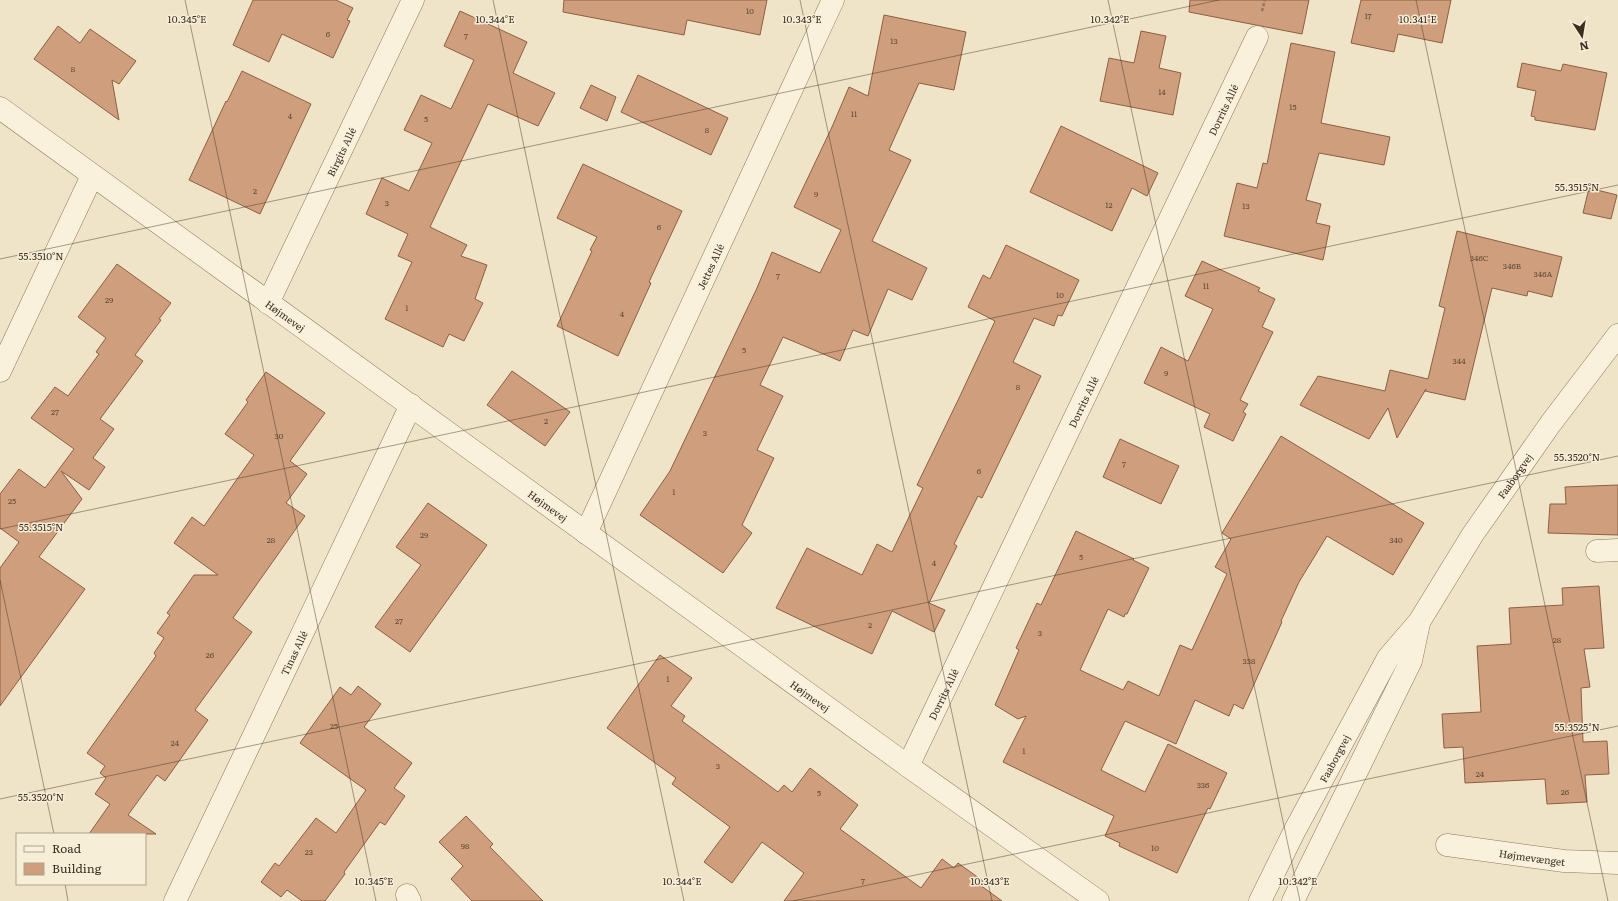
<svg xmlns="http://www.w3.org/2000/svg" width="1618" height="901" font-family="Literata,serif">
	<rect width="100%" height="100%" fill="#f0e4c8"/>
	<!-- building -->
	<g fill="#cf9f7d" stroke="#8d5f41">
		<path d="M253,0H336L353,8L347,20L350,21L333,58L282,34L269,62L233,45Z"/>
		<path d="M564,0H767L760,35L687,20L684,35L563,12Z"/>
		<path d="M1190,0H1309L1302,34L1189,12Z"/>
		<path d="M1361,0H1451L1442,43L1398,34L1394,52L1351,43Z"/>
		<path d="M460,11L527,42L513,73L555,93L538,126L488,104L430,227L467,245L461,256L487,265L475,299L483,303L464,341L449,334L443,347L385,319L412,262L398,256L408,234L366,214L382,178L409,191L432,143L404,130L421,95L451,109L474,60L444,46Z"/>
		<path d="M884,15L966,32L954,90L919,83L889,150L911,160L872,241L927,268L912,300L888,289L868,336L853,330L840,361L783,337L760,385L783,396L757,450L774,458L742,525L752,533L723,573L640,515L670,471L757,288L772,252L820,273L841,230L794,207L832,127L849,87L868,96Z"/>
		<path d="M58,26L80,43L90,29L136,61L119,84L112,80L119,120L34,59Z"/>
		<path d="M1141,31L1166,36L1159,68L1181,73L1173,115L1100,101L1109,58L1134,63Z"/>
		<path d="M1291,43L1335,52L1321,123L1390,137L1384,165L1319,153L1306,200L1321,204L1316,223L1330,226L1323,260L1224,236L1237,183L1257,188L1263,163L1267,164Z"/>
		<path d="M1522,63L1561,71L1563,64L1607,73L1595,130L1535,120V117L1531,116L1536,91L1517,87Z"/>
		<path d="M242,71L311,104L260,214L189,180L226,101L227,102Z"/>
		<path d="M638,75L728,118L711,155L621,112Z"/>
		<path d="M591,85L616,97L607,121L580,108Z"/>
		<path d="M1061,126L1158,173L1147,196L1132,188L1112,231L1030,192Z"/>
		<path d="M583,164L682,211L649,282L651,283L618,356L557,326L592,251L590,250L597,237L557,218Z"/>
		<path d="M1589,188L1617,195L1611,219L1583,213Z"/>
		<path d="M1457,231L1562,257L1552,297L1528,291L1527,296L1492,288L1465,400L1425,391L1426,389L1397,438L1388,408L1369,439L1300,405L1318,376L1385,391L1390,370L1428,379L1445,308L1439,306Z"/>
		<path d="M1006,245L1079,280L1062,316L1058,315L1054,326L1034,318L1013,362L1041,376L982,498L978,496L954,544L957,546L929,603L945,610L934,632L892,611L872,654L776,608L807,548L862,575L877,544L892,552L923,488L917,485L960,396L995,321L968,307L983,275L990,279Z"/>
		<path d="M1202,261L1260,288L1258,291L1275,299L1262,327L1273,332L1240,400L1248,404L1243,412L1246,414L1233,441L1204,427L1210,414L1144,383L1161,347L1188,361L1213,309L1185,296Z"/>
		<path d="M117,264L171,303L159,319L161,320L135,355L143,361L100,419L114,429L93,458L105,467L89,490L61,471L82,499L39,557L85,589L0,706V568L19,542L0,528V494L19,469L45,488L74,449L31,418L55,387L68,396L99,354L96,352L106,338L78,317Z"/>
		<path d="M512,371L570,412L545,446L487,405Z"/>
		<path d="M266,372L325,413L290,461L307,474L286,503L305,516L233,618L252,632L195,710L208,720L165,781L157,775L128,815L156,834H89L110,804L95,794L106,778L100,773L105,766L87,753L156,656L154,653L164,638L157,633L170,615L167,613L194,575H218L174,543L192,517L204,526L254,455L225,434L248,402L246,400Z"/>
		<path d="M1281,436L1424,523L1393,575L1327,536L1299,582L1281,621L1282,622L1243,709L1234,704L1229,716L1195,700L1176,744L1125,721L1101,770L1145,792L1168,744L1227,773L1210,809L1208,808L1177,873L1119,846L1120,843L1105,836L1114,816L1003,762L1026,716L1018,719L995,705L1019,650L1016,648L1037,603L1041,605L1076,531L1134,559L1133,560L1149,568L1127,614H1125L1124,617L1108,609L1080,670L1123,690L1128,681L1159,696L1180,645L1192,650L1227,574L1215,567L1231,539L1222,533Z"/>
		<path d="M1120,439L1179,466L1161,504L1103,477Z"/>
		<path d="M1618,485V535L1548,533L1550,504H1566L1565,487Z"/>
		<path d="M428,503L487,545L410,652L375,627L421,565L396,547Z"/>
		<path d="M1599,586L1604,648L1584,649L1590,687L1581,688L1583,742L1607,741L1609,774L1585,775L1587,802L1547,804L1545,779L1465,783L1463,747L1444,748L1442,714L1481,712L1477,646L1511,644L1509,608L1563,605L1562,588Z"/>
		<path d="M660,655L692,678L671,706L685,716L682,721L778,792L784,785L792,792L810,768L858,805L840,829L921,888L942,859L954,868L958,863L983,881L980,885L1002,901H784L804,873L762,842L732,883L704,862L730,827L672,784L676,778L607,728Z"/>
		<path d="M358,686L381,704L364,727L412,763L394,788L405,796L385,825L380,822L344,872L345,874L325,901H302L287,890L281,897L261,882L275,863L279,866L316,818L336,833L366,790L300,743L340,687L351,695Z"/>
		<path d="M466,816L493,844L490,847L543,901H472L451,879L463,866L439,842Z"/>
	</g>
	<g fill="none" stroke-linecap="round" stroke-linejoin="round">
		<defs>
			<g id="minor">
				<path id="s1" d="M0,108L908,766L1098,901"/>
				<path id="s2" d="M268,303L413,0"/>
				<path d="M0,371L92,176"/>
				<path id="s3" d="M586,533L833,0"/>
				<path d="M1597,551L1618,550"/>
				<path id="s4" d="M908,766L1257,37"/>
				<path id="s5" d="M1447,845L1564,861L1618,863"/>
				<path d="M407,895L410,901"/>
				<path id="s6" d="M175,901L411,405"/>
			</g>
			<g id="tertiary">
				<path id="s7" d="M1260,901L1295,830L1388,658L1419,622L1473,534L1551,423L1618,335"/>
				<path d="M1293,901L1411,661L1419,623"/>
			</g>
		</defs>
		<!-- minor casing -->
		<use href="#minor" stroke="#8d765c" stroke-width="23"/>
		<!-- tertiary casing -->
		<use href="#tertiary" stroke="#8d765c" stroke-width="23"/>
		<!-- path -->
		<path stroke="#8d765c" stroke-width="2.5" stroke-dasharray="3 2" stroke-linecap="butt" d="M1262,11L1265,0"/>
		<!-- minor -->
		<use href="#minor" stroke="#faf1dc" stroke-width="22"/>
		<!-- tertiary -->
		<use href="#tertiary" stroke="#faf1dc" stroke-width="22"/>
	</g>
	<!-- ticks -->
	<path fill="none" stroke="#3d2e20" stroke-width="1" stroke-opacity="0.45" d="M185,0L376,901M493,0L684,901M800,0L992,901M1108,0L1300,901M1416,0L1608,901M0,259L1219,0M0,529L1618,185M0,580L54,834M0,799L1618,456M65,884L68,901M793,901L1618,726"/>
	<g text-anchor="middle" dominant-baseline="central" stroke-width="3" stroke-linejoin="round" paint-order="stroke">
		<!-- number labels -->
		<g font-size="8" fill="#624a37">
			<text x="750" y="10">10</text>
			<text x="1368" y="15">17</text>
			<text x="328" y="33">6</text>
			<text x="466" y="35">7</text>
			<text x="894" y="40">13</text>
			<text x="73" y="68">8</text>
			<text x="1162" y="91">14</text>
			<text x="1293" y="106">15</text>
			<text x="854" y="113">11</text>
			<text x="290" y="115">4</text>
			<text x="426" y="118">5</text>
			<text x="707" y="129">8</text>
			<text x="255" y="190">2</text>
			<text x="816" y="193">9</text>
			<text x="387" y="202">3</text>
			<text x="1109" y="204">12</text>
			<text x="1246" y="205">13</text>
			<text x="659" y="226">6</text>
			<text x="1479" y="257">346C</text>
			<text x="1512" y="265">346B</text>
			<text x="1543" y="273">346A</text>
			<text x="778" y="275">7</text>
			<text x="1206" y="285">11</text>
			<text x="1060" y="294">10</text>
			<text x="109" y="299">29</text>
			<text x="407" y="307">1</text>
			<text x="622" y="313">4</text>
			<text x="744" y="349">5</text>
			<text x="1459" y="360">344</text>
			<text x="1166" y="372">9</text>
			<text x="1018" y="386">8</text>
			<text x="55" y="411">27</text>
			<text x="546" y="420">2</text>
			<text x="705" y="432">3</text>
			<text x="279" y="435">30</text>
			<text x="1124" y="463">7</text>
			<text x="979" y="470">6</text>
			<text x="674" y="491">1</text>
			<text x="12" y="500">25</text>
			<text x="424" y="534">29</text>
			<text x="271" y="539">28</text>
			<text x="1396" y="539">340</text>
			<text x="1081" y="556">5</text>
			<text x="934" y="562">4</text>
			<text x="399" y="620">27</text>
			<text x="870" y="624">2</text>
			<text x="1040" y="632">3</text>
			<text x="1557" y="639">28</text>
			<text x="210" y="654">26</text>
			<text x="1249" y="660">338</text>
			<text x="668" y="678">1</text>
			<text x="334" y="725">25</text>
			<text x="175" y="742">24</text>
			<text x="1024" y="750">1</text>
			<text x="718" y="765">3</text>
			<text x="1480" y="773">24</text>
			<text x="1203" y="784">336</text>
			<text x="1565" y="791">26</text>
			<text x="819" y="792">5</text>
			<text x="465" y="845">98</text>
			<text x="1155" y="847">10</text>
			<text x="309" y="851">23</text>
			<text x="863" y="880">7</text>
		</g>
		<!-- street labels -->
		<g font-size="10" fill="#3d2e20" stroke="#f7eed8">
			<text stroke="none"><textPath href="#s4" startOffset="728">Dorrits Allé</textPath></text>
			<text stroke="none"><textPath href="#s2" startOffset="168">Birgits Allé</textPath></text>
			<text stroke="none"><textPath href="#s3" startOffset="294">Jettes Allé</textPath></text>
			<text stroke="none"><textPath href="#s1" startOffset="353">Højmevej</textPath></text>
			<text stroke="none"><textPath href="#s4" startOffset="404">Dorrits Allé</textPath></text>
			<text stroke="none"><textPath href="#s7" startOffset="497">Faaborgvej</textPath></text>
			<text stroke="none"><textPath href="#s1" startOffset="677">Højmevej</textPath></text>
			<text stroke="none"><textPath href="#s6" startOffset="275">Tinas Allé</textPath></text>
			<text stroke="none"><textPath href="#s4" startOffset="80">Dorrits Allé</textPath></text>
			<text stroke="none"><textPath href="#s1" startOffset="1001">Højmevej</textPath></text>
			<text stroke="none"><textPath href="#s7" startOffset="161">Faaborgvej</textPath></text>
			<text stroke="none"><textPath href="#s5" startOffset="86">Højmevænget</textPath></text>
		</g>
	</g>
	<g font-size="10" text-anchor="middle" fill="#3d2e20" stroke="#f7eed8" stroke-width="3" stroke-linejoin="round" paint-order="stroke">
		<text x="187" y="23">10.345°E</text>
		<text x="495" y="23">10.344°E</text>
		<text x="802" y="23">10.343°E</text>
		<text x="1110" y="23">10.342°E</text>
		<text x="1418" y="23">10.341°E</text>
		<text x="1577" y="191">55.3515°N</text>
		<text x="41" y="260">55.3510°N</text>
		<text x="1577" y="461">55.3520°N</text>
		<text x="41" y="531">55.3515°N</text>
		<text x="1577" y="731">55.3525°N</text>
		<text x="41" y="801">55.3520°N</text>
		<text x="374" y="885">10.345°E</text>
		<text x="682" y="885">10.344°E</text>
		<text x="990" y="885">10.343°E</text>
		<text x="1298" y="885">10.342°E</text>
	</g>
	<!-- legend -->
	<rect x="16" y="833" width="130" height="52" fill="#f7eed8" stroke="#ada18e"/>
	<rect x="24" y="846" width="20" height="6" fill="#faf1dc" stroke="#ada18e"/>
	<text x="52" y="853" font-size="12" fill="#3d2e20">Road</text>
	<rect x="24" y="863" width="20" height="12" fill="#cf9f7d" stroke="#ada18e"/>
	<text x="52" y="873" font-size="12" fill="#3d2e20">Building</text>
	<!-- north arrow -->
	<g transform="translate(1582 36) rotate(168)" stroke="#f7eed8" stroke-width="3" paint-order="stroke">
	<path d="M0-3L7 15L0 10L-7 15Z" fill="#3d2e20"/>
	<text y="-6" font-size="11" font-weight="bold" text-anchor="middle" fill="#3d2e20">N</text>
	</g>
</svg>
